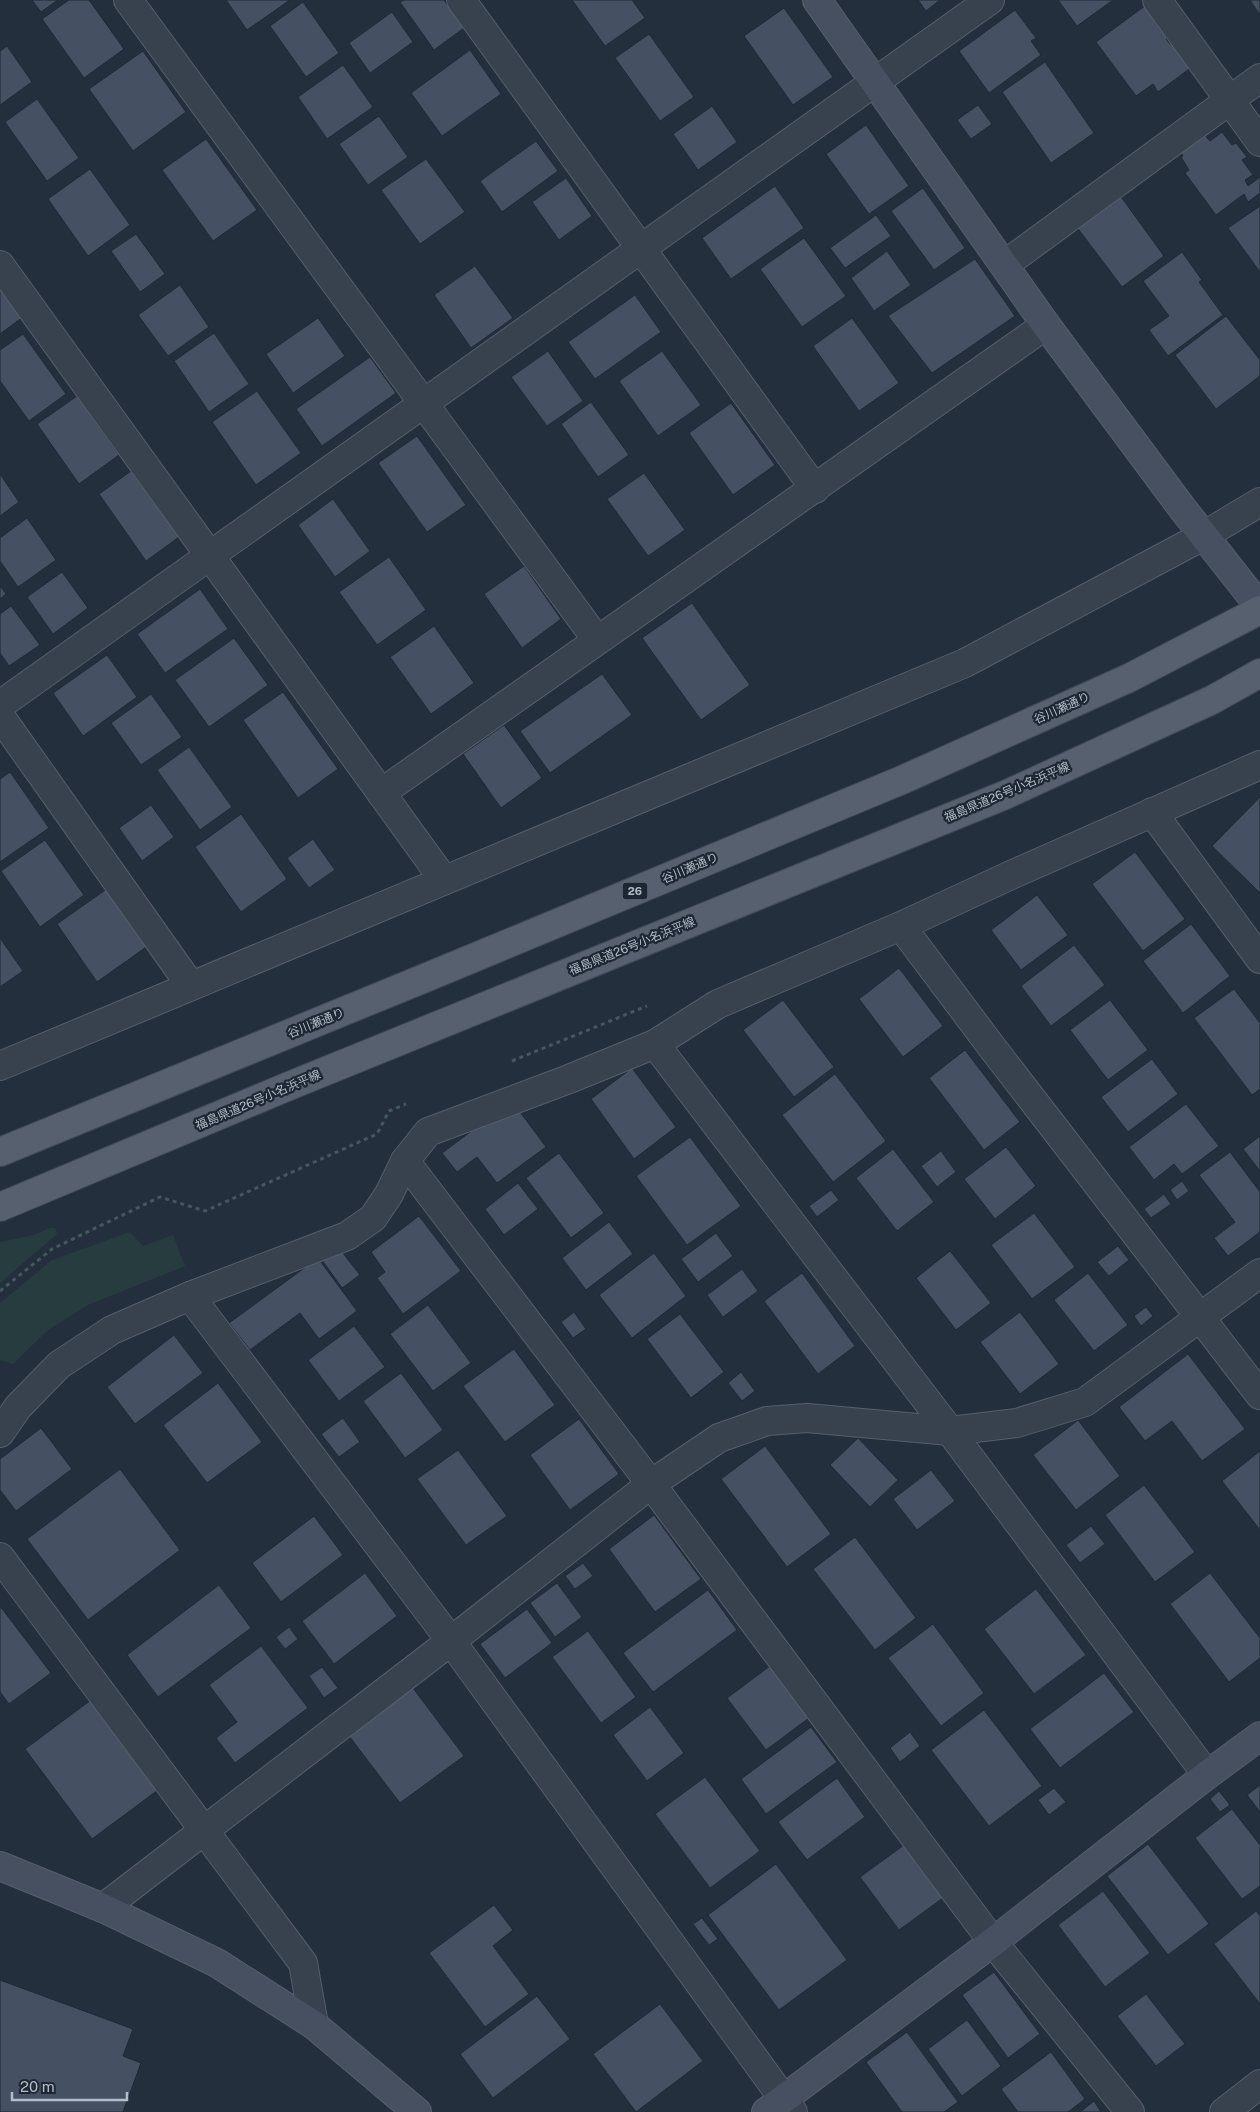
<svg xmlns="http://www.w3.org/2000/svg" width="1260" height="2112" font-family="'Public Sans','Noto Sans JP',sans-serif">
	<rect width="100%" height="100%" fill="#242f3e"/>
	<!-- green -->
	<g fill="#263c3f">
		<path d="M50,1228H55L57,1234L0,1283V1242L34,1235Z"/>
		<path d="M130,1232L143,1246L173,1235L185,1266L88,1305L48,1330L13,1364L0,1360V1303L52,1260Z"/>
	</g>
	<!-- building -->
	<g fill="#455162" stroke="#1f2835">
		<path d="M32,0H58L41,12Z"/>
		<path d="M69,0H89L124,49L84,78L42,19Z"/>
		<path d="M226,0H290L247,30Z"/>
		<path d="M404,0H444L464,28L434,50L400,2Z"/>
		<path d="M572,0H632L645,18L605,46Z"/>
		<path d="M918,0H940L926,11Z"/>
		<path d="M1058,0H1113L1077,26Z"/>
		<path d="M1250,0H1260V15Z"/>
		<path d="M303,2L339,53L306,77L270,26Z"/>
		<path d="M1146,5L1170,37L1166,39L1170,44L1173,42L1192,67L1158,92L1153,84L1136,96L1096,42Z"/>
		<path d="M784,8L833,77L793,105L744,36Z"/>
		<path d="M1015,10L1036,38L1031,41L1041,55L989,93L959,51Z"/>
		<path d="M392,12L413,42L370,73L349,43Z"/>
		<path d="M649,34L694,97L660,121L615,58Z"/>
		<path d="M7,46L32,82L0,105V51Z"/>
		<path d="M470,50L501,94L442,136L411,93Z"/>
		<path d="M143,51L186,112L133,151L89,89Z"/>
		<path d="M1045,62L1094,133L1051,163L1002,92Z"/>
		<path d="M343,65L373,107L327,139L298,97Z"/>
		<path d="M37,99L79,158L47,181L5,122Z"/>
		<path d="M978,105L992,124L971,139L957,120Z"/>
		<path d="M712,106L737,142L698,170L673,134Z"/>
		<path d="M379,116L408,157L368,185L339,144Z"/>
		<path d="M866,125L909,186L869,214L826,154Z"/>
		<path d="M1222,132L1232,145L1236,143L1247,157L1242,160L1253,175L1245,180L1248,186L1260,177V193L1248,202L1244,194L1216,215L1185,173L1189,170L1181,157L1183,156L1179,150L1203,133L1210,141Z"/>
		<path d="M206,139L257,210L213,241L162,170Z"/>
		<path d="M536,141L558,171L502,212L480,181Z"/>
		<path d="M426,159L465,212L420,244L381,190Z"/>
		<path d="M90,169L130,225L88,256L48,199Z"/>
		<path d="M566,178L592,216L559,240L532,202Z"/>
		<path d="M775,186L804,228L731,279L702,238Z"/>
		<path d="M923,188L965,248L934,270L891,211Z"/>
		<path d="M1119,194L1164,256L1122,287L1076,226Z"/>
		<path d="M1260,206V272L1228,228Z"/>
		<path d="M876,215L891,236L845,268L830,248Z"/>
		<path d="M136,234L165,274L140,292L111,251Z"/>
		<path d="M804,238L846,296L802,327L760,269Z"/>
		<path d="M887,251L911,285L874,311L851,278Z"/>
		<path d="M1182,252L1202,280L1199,282L1223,315L1168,356L1149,330L1169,316L1143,281Z"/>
		<path d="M975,259L1015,316L932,373L888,316Z"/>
		<path d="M475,266L513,318L471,348L434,295Z"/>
		<path d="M0,285L23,317L0,334Z"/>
		<path d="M180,285L209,327L168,356L138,315Z"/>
		<path d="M635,295L661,332L595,379L568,342Z"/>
		<path d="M1226,316L1260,360V376L1216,409L1175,355Z"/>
		<path d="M318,318L345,356L293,393L266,354Z"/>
		<path d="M852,318L899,383L859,411L813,346Z"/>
		<path d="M214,333L249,384L209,412L174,361Z"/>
		<path d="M23,334L66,394L29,421L0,381V350Z"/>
		<path d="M548,351L583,401L547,426L511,377Z"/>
		<path d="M662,351L701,405L658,436L619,381Z"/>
		<path d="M370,357L396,393L322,446L296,409Z"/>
		<path d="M257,391L301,453L256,485L212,422Z"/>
		<path d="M77,396L119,455L79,484L37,424Z"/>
		<path d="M591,402L629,455L598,477L561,424Z"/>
		<path d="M731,403L775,465L733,495L689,433Z"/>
		<path d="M417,436L466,505L427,532L378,463Z"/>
		<path d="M131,471L179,537L146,561L99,494Z"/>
		<path d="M644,473L685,530L648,556L607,499Z"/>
		<path d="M0,474L19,502L0,516Z"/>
		<path d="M333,499L370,551L335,577L298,525Z"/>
		<path d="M27,518L56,560L18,587L0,561V538Z"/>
		<path d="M389,557L426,610L377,645L339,592Z"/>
		<path d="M524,566L561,619L522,648L484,594Z"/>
		<path d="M62,572L88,608L53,634L27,597Z"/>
		<path d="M0,586L6,594L0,599Z"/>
		<path d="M200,589L228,629L165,673L137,634Z"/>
		<path d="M692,603L750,685L701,720L642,638Z"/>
		<path d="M11,606L40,645L9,666L0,653V614Z"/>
		<path d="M434,626L474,683L431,714L390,657Z"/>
		<path d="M234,638L268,685L209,727L175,680Z"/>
		<path d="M107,655L137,697L83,736L53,693Z"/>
		<path d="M602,674L632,715L550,773L520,731Z"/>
		<path d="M283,692L338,769L298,798L243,720Z"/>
		<path d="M151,694L182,737L141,765L111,723Z"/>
		<path d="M504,725L542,778L501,808L463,754Z"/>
		<path d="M189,747L232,807L200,830L157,770Z"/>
		<path d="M10,772L49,828L0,862V779Z"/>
		<path d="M1260,797V893L1212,846Z"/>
		<path d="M151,805L174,837L142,861L119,828Z"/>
		<path d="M241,814L287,879L241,912L195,847Z"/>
		<path d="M313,839L335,870L309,888L287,858Z"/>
		<path d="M45,840L84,895L40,927L1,871Z"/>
		<path d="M1135,852L1185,919L1143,951L1092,884Z"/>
		<path d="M108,888L149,945L97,982L57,924Z"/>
		<path d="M1037,895L1068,935L1021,970L991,930Z"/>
		<path d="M1191,924L1230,976L1183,1013L1143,961Z"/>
		<path d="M0,938L23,971L0,987Z"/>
		<path d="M1074,945L1105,985L1051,1026L1021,986Z"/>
		<path d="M899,968L943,1026L903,1057L859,999Z"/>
		<path d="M1234,989L1260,1023V1089L1252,1095L1194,1018Z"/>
		<path d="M783,1000L834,1067L794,1097L743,1030Z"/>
		<path d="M1110,1000L1148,1050L1108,1080L1070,1030Z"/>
		<path d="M965,1050L1020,1122L984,1150L929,1078Z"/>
		<path d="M1152,1059L1178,1094L1128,1132L1101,1097Z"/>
		<path d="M632,1068L676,1127L634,1159L591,1099Z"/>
		<path d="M835,1074L886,1141L833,1182L782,1115Z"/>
		<path d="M512,1101L546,1147L497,1183L477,1157L457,1172L442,1153Z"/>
		<path d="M1186,1104L1219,1146L1182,1174L1174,1164L1154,1180L1129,1147Z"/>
		<path d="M1260,1136V1171L1243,1149Z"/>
		<path d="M690,1137L741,1206L687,1245L636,1176Z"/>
		<path d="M1006,1147L1036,1186L995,1219L964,1179Z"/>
		<path d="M893,1149L934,1202L897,1231L856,1178Z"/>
		<path d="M941,1151L956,1172L937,1187L921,1166Z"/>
		<path d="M1230,1152L1260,1192V1232L1228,1256L1214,1238L1235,1222L1199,1175Z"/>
		<path d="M559,1153L604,1213L571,1238L526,1178Z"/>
		<path d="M1182,1181L1189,1191L1177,1200L1170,1190Z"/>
		<path d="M518,1183L538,1209L504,1235L485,1209Z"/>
		<path d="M831,1190L839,1200L817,1217L809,1206Z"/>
		<path d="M1164,1194L1171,1204L1151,1218L1144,1209Z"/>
		<path d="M1034,1213L1075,1267L1032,1299L991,1245Z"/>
		<path d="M419,1216L461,1271L403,1314L377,1278L385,1272L371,1252Z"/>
		<path d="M609,1222L633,1254L586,1290L562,1258Z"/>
		<path d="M716,1233L733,1256L698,1282L681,1259Z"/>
		<path d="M336,1244L360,1275L342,1288L319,1256Z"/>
		<path d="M1118,1246L1129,1260L1109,1276L1097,1262Z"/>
		<path d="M950,1251L991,1303L956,1330L916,1278Z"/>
		<path d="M654,1253L686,1296L632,1338L599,1295Z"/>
		<path d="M318,1258L357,1311L319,1339L300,1313L250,1350L229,1323Z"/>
		<path d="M742,1269L758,1291L723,1317L707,1295Z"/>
		<path d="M802,1273L855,1346L818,1374L764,1301Z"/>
		<path d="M1088,1273L1128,1325L1094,1351L1054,1300Z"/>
		<path d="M428,1305L471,1363L433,1391L390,1334Z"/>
		<path d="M1146,1307L1153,1316L1141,1326L1134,1316Z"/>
		<path d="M574,1312L586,1329L573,1338L561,1322Z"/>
		<path d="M1020,1312L1059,1364L1020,1394L980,1342Z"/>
		<path d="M680,1314L724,1372L691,1398L647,1339Z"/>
		<path d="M354,1326L385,1367L339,1401L308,1360Z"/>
		<path d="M174,1335L203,1373L135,1424L107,1387Z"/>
		<path d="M514,1349L555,1405L505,1442L463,1386Z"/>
		<path d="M1188,1354L1245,1429L1202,1461L1172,1421L1145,1441L1119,1407Z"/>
		<path d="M741,1372L755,1391L742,1401L728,1383Z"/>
		<path d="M401,1373L443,1430L405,1458L363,1401Z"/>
		<path d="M218,1383L262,1442L207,1483L163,1425Z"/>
		<path d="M343,1418L360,1442L339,1457L321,1434Z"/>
		<path d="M579,1419L619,1474L570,1510L530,1455Z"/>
		<path d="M1078,1420L1120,1476L1076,1510L1033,1455Z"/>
		<path d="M41,1428L72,1469L16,1511L0,1490V1459Z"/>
		<path d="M858,1438L898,1480L870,1507L830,1465Z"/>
		<path d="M765,1446L831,1534L787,1567L721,1479Z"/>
		<path d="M458,1450L507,1516L466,1545L417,1479Z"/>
		<path d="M1260,1451V1530L1222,1481Z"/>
		<path d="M120,1469L180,1550L88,1620L27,1539Z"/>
		<path d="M931,1470L955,1501L917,1530L893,1499Z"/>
		<path d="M1144,1485L1195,1552L1155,1582L1105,1515Z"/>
		<path d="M654,1515L701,1579L655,1612L609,1549Z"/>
		<path d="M314,1516L343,1555L281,1602L252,1563Z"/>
		<path d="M1091,1526L1105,1544L1080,1563L1066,1545Z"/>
		<path d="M855,1537L916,1618L875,1650L813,1569Z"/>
		<path d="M583,1563L593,1576L575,1589L565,1576Z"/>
		<path d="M365,1573L397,1616L334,1664L302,1621Z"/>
		<path d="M1210,1573L1260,1638V1658L1229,1682L1170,1604Z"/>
		<path d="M557,1583L582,1617L555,1637L530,1603Z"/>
		<path d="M219,1585L251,1628L158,1697L127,1655Z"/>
		<path d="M1036,1589L1086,1655L1034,1694L984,1629Z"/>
		<path d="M708,1590L737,1630L653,1692L623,1653Z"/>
		<path d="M0,1606L51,1673L9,1704L0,1692Z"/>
		<path d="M527,1609L552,1643L505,1678L480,1644Z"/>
		<path d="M933,1624L984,1693L941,1726L888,1658Z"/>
		<path d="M289,1627L298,1639L285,1649L276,1637Z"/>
		<path d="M588,1631L636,1697L601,1723L552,1657Z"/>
		<path d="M261,1646L308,1708L235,1763L216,1738L237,1722L209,1685Z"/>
		<path d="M770,1666L809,1718L766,1750L727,1698Z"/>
		<path d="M322,1667L338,1688L324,1698L309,1676Z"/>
		<path d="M1104,1673L1134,1712L1060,1768L1030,1729Z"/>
		<path d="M413,1688L464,1756L400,1803L349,1736Z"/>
		<path d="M91,1700L158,1790L92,1839L25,1749Z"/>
		<path d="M650,1707L684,1753L647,1781L613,1735Z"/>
		<path d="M984,1710L1042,1786L989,1826L931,1750Z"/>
		<path d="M811,1727L837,1762L766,1814L741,1779Z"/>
		<path d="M910,1732L920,1746L900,1762L890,1748Z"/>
		<path d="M705,1777L760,1851L710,1888L655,1814Z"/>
		<path d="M837,1778L865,1817L807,1860L778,1822Z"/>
		<path d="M1260,1785V1812L1247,1795Z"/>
		<path d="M1054,1788L1066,1802L1049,1815L1038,1800Z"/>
		<path d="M1219,1791L1230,1805L1220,1812L1210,1799Z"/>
		<path d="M1232,1809L1260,1845V1886L1242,1899L1195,1838Z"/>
		<path d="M1148,1844L1209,1924L1168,1955L1107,1876Z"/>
		<path d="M904,1845L943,1898L899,1930L860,1877Z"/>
		<path d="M776,1864L847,1960L779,2010L708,1915Z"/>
		<path d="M1103,1891L1150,1953L1105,1987L1058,1925Z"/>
		<path d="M494,1905L513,1930L493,1946L529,1994L485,2027L429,1953Z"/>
		<path d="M1256,1911L1260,1916V2004L1214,1944Z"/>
		<path d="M702,1918L718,1939L709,1945L693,1924Z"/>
		<path d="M994,1972L1040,2034L1008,2058L962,1995Z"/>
		<path d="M0,1980L133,2029L123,2056L141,2063L123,2112H0Z"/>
		<path d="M1146,1994L1185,2044L1156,2066L1117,2016Z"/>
		<path d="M537,1996L570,2039L493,2098L460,2054Z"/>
		<path d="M660,2004L703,2061L636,2112L593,2054Z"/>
		<path d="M967,2020L1001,2066L962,2096L928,2049Z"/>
		<path d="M907,2032L958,2102L944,2112H902L866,2062Z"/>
		<path d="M1051,2052L1085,2099L1068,2112H1018L1001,2089Z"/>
		<path d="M1094,2101L1101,2112H1080Z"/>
	</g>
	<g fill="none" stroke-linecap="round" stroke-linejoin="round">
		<defs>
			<g id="street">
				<path d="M128,0L597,640"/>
				<path d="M461,0L815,489"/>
				<path d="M1157,0L1260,142"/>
				<path d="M0,265L444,880"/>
				<path d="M1004,265L1260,78"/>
				<path d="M0,705L990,0"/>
				<path d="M0,716L191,986"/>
				<path d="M381,793L1046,325"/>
				<path d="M1152,812L1260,959"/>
				<path d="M901,926L991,1046L1260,1395"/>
				<path d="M655,1044L950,1431L1207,1775"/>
				<path d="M0,1066L965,663L1205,535L1260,502"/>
				<path d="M405,1161L651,1484L993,1942L1130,2112"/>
				<path d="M190,1296L451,1641L793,2112"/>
				<path d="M0,1433L18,1407L59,1365L112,1330L190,1296L347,1236L373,1218L389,1194L405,1161L428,1132L569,1079L655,1044L718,1004L901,926L1011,875L1260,765"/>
				<path d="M0,1557L303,1963L314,2025"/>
				<path d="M103,1908L451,1641L651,1484L719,1438L767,1421L807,1418L950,1431L1017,1423L1085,1402L1260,1273"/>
				<path d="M1224,2112L1260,2084"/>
			</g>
			<g id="secondary">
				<path d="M817,0L1046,325L1182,508L1260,607"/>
				<path d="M0,1866L103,1908L217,1963L314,2025L417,2112"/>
				<path d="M766,2112L993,1942L1207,1775L1260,1736"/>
			</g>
			<g id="primary">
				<path d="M0,1152L425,978L902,780L1129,678L1260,610"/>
				<path d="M0,1207L289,1086L1005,795L1212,700L1260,673"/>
			</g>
		</defs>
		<!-- street casing -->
		<use href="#street" stroke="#565f6c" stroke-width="30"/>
		<!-- secondary casing -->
		<use href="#secondary" stroke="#565f6c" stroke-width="30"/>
		<!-- primary casing -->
		<use href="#primary" stroke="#414a57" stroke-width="30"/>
		<!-- path -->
		<g stroke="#44595c" stroke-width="3" stroke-dasharray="4 4" stroke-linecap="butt">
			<path d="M512,1061L647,1006"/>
			<path d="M0,1291L52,1249L160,1197L205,1211L377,1134L389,1111L406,1104"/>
		</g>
		<!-- street -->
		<use href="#street" stroke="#38414e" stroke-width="28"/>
		<!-- secondary -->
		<use href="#secondary" stroke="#465061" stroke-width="28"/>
		<!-- primary -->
		<use href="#primary" stroke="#56606e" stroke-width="28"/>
	</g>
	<g text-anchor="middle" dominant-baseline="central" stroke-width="4.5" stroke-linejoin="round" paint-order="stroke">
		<!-- shield labels -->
		<rect fill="#1d2633" stroke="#878f9c" stroke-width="1" x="622.5" y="882.5" width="25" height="17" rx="4"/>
		<g font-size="11" font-weight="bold" fill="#b4bcc9">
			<text x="635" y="891">26</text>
		</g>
		<!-- street labels -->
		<g font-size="12" fill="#b4bcc9" stroke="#1d2633">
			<text transform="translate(1062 708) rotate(-24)">谷川瀬通り</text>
			<text transform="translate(1007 792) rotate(-23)">福島県道26号小名浜平線</text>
			<text transform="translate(690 868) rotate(-23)">谷川瀬通り</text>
			<text transform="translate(632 946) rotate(-22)">福島県道26号小名浜平線</text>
			<text transform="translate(316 1023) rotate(-22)">谷川瀬通り</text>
			<text transform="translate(258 1100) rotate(-23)">福島県道26号小名浜平線</text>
		</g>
	</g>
	<!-- scale -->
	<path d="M12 2092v8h115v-8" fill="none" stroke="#b4bcc9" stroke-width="2.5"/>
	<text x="20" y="2092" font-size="15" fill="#b4bcc9" stroke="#1d2633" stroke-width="4" paint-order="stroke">20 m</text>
</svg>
